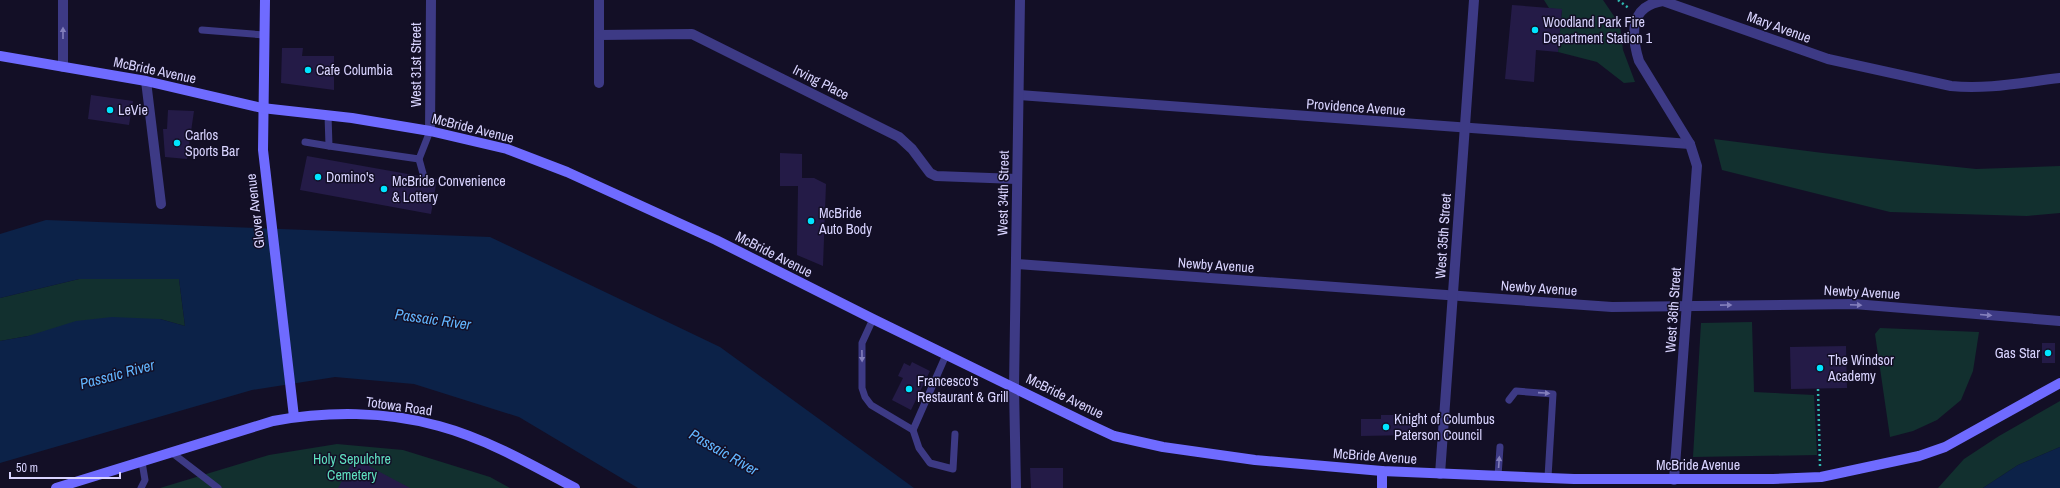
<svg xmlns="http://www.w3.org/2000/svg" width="2060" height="488" font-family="'Archivo Narrow',sans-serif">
	<rect width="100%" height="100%" fill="#130f26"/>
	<!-- green -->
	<g fill="#12302f">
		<path d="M1544,0H1603L1620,25L1623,50L1635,82L1624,83L1597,62L1558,52L1562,10L1549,8Z"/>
		<path d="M1714,139L1823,153L1976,169L2060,166V213L2027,216L1890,212L1722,170Z"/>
		<path d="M79,279H179L185,326L160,319L28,336L0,341V298Z"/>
		<path d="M1752,322L1754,392L1814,395L1817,455L1693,457L1701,323Z"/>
		<path d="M1880,328L1979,332L1973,371L1961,400L1937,420L1913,431L1890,437L1875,334Z"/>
		<path d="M2060,401V447L2018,465L1983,488H1938L1964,459L1999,436Z"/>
		<path d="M337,444L403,450L490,477L510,488H160L269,455Z"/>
	</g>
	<!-- water -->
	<g fill="#0c2248">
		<path d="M46,220L490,237L720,347L914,488H638L519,417L414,384L335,377L252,390L0,463V341L28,336L76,321L112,317L160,319L185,326L179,279H79L0,298V234Z"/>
		<path d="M2060,447V488H1983L2018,465Z"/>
	</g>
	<!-- building -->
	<g fill="#241b47">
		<path d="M1512,5L1562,9L1558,52L1536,50L1534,82L1505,79Z"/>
		<path d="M282,48H303L302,56H334V90L281,83Z"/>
		<path d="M91,95L133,101L129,125L88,119Z"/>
		<path d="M168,110L194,111L187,159L165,157L163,129H167Z"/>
		<path d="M780,153L802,154V178H814L826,184L823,266L797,255L798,186H780Z"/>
		<path d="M307,156L419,176L423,182L429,178L437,179L431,214L300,190Z"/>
		<rect x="2042" y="343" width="13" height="20"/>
		<path d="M1846,346L1847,388L1791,389L1790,347Z"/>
		<path d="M912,362L930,371L911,410L892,400L903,378L898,376L904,363L910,366Z"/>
		<path d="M1381,415H1411L1412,435L1361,436V419H1381Z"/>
		<path d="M355,457L376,470L410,488H338Z"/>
		<path d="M1030,468H1063V488H1031Z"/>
	</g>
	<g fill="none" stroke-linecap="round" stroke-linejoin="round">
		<!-- path -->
		<g stroke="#2fb8b0" stroke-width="2.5" stroke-dasharray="2 3" stroke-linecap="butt">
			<path d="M1618,0L1630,9"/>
			<path d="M1818,389L1820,466"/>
		</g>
		<!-- lane -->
		<g stroke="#3d3a85" stroke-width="7">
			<path d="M202,30L264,35"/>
			<path d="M328,115L329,146L419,159L430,131"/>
			<path d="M305,142L329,146"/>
			<path d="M419,159L424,177"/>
			<path d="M873,319L862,343V388L865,397L871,405L913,430L946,355"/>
			<path d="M1509,400L1516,391L1553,394L1548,477"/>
			<path d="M913,430L919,448L930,463L953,469L955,434"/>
			<path d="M171,452L218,488"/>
			<path d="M1498,476L1500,447"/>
			<path d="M141,488L145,480L142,462"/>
		</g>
		<!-- street -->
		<g stroke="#3d3a85" stroke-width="10">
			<path d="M599,0V83"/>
			<path d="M599,35L692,34L899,137L912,149L930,173L936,176L1017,179"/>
			<path d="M63,67V0"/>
			<path d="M146,81L161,204"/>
			<path d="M1019,95L1690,144"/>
			<path d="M430,131L431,0"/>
			<path d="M1017,264L1612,307L1854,304L2060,321"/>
			<path d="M1440,474L1474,0"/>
			<path d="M1674,480L1697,166L1690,144L1639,61C1631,35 1629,6 1663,1L1828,59L1951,86C1987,90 2024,82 2060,78"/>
			<path d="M1016,488L1014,387L1020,0"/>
		</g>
		<!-- secondary -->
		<g stroke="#6f6bff" stroke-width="10">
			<path d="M265,0L263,150L294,417"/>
			<path d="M0,56L146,81L262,108L352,118L430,131L507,149L567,172L716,240L873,319L1086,423L1114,436L1163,447L1255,460L1382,471L1574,479H1773L1821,477L1919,456L1945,447L2060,383"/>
			<path d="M1382,471V488"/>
			<path d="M56,488L273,421C327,411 386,411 439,426C487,439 532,465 575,488"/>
		</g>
	</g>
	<!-- one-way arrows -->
	<defs><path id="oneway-solid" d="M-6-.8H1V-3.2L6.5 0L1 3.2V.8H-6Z"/></defs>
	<g fill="#837fbc">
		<use href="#oneway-solid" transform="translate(63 33) rotate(-90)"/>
		<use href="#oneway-solid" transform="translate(1726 305) rotate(-1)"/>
		<use href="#oneway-solid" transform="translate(1856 305) rotate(3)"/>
		<use href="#oneway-solid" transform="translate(1986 315) rotate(5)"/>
		<use href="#oneway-solid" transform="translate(862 356) rotate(89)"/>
		<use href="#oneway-solid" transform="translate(1544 393) rotate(4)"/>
		<use href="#oneway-solid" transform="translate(1499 462) rotate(-86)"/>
	</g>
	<!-- markers -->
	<g fill="#00e5ff" stroke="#130f26" stroke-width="1.5">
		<circle cx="1535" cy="30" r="4"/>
		<circle cx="308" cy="70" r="4"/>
		<circle cx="110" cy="110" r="4"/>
		<circle cx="177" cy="143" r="4"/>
		<circle cx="318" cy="177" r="4"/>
		<circle cx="384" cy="189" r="4"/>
		<circle cx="811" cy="221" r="4"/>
		<circle cx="2048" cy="353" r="4"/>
		<circle cx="1820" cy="368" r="4"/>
		<circle cx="909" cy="389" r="4"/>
		<circle cx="1386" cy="427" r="4"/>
	</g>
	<g text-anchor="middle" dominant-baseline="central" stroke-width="3" stroke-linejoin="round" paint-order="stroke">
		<!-- poi labels -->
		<g font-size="14" fill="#d9d4ff" stroke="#130f26" text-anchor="start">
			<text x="1543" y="22">Woodland Park Fire<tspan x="1543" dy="16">Department Station 1</tspan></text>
			<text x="316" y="70">Cafe Columbia</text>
			<text x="118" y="110">LeVie</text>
			<text x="185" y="135">Carlos<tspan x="185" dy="16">Sports Bar</tspan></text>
			<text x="326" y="177">Domino's</text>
			<text x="392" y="181">McBride Convenience<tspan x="392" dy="16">&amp; Lottery</tspan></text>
			<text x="819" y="213">McBride<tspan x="819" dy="16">Auto Body</tspan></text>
			<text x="2040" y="353" text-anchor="end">Gas Star</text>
			<text x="1828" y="360">The Windsor<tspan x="1828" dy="16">Academy</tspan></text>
			<text x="917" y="381">Francesco's<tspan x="917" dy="16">Restaurant &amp; Grill</tspan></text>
			<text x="1394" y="419">Knight of Columbus<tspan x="1394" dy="16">Paterson Council</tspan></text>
		</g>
		<!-- street labels -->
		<g font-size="14" fill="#d9d4ff" stroke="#130f26">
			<text transform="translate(1779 27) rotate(20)">Mary Avenue</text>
			<text transform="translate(416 65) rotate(-90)">West 31st Street</text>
			<text transform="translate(155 70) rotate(12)">McBride Avenue</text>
			<text transform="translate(821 82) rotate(27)">Irving Place</text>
			<text transform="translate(1356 107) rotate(4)">Providence Avenue</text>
			<text transform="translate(473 128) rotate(14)">McBride Avenue</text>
			<text transform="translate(1003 193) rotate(-89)">West 34th Street</text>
			<text transform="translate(255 211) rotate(-97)">Glover Avenue</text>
			<text transform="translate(1443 236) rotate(-86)">West 35th Street</text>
			<text transform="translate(774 254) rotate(27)">McBride Avenue</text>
			<text transform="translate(1216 265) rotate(4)">Newby Avenue</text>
			<text transform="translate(1539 288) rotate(4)">Newby Avenue</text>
			<text transform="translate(1862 292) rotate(3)">Newby Avenue</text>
			<text transform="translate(1673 310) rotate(-86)">West 36th Street</text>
			<text transform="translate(1065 396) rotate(26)">McBride Avenue</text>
			<text transform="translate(399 406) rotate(8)">Totowa Road</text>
			<text transform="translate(1375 456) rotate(4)">McBride Avenue</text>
			<text x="1698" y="465">McBride Avenue</text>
		</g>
		<!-- park labels -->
		<g font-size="14" fill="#5fe0c0" stroke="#130f26">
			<text x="352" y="459">Holy Sepulchre<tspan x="352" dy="16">Cemetery</tspan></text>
		</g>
		<!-- water labels -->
		<g font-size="15" font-style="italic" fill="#62b6ff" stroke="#130f26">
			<text transform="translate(433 319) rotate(8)">Passaic River</text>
			<text transform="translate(117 374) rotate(-15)">Passaic River</text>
			<text transform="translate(724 452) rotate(30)">Passaic River</text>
		</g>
	</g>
	<!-- scale -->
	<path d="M10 472v6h110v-6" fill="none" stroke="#d9d4ff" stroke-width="2"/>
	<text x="16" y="472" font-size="12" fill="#d9d4ff" stroke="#130f26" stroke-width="3" paint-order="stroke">50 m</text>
</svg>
